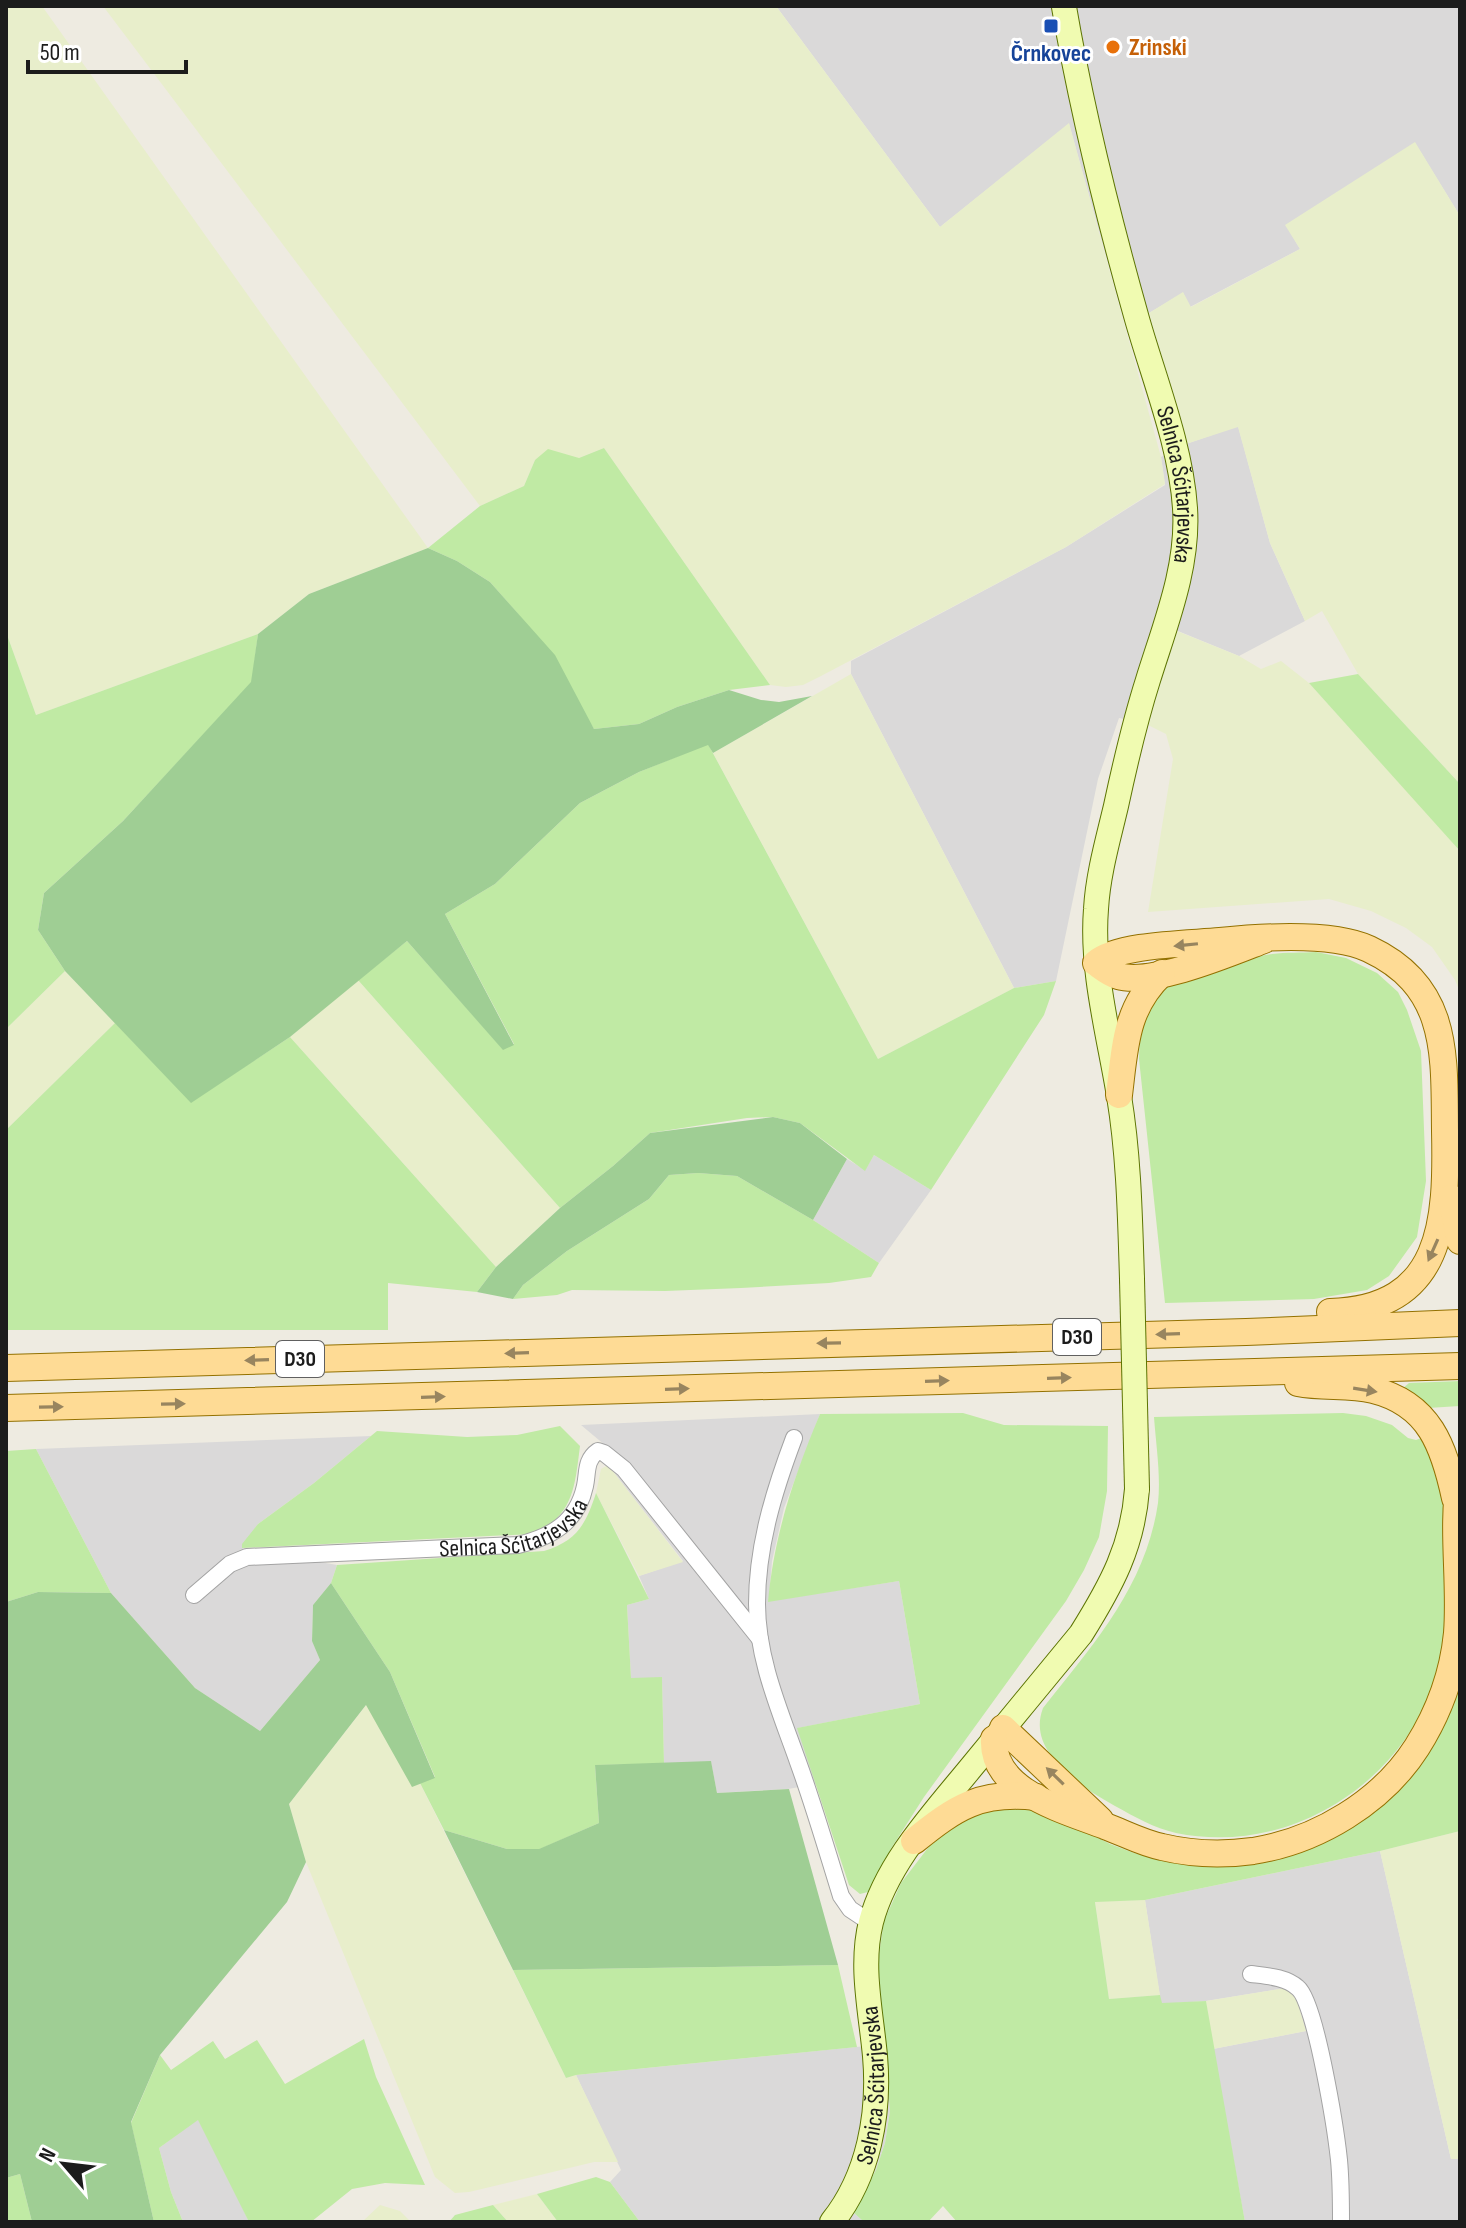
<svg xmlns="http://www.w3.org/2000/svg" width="1466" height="2228" font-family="'Sofia Sans Condensed',sans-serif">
	<rect width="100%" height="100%" fill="#eeebe1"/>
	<!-- residential -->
	<g fill="#dad9d9">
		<path d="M776,6H1460V216L1415,143L1286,225L1300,249L1190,307L1183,293L1149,313L1124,320L1069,124L940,227Z"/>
		<path d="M1238,426L1270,543L1305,621L1239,656L1173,629L1144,723L1119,718L1098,779L1056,981L1014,988L851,674V661L1066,547L1165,485L1161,457L1186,444Z"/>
		<path d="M874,1155L931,1190L879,1263L813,1220L847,1159L865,1170Z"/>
		<path d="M820,1414L784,1508L772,1561L769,1601L899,1581L920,1704L798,1728L817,1784L788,1789L717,1793L711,1762L664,1764L662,1678L631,1679L627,1605L649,1599L639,1576L683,1561L608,1465L618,1456L581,1425Z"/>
		<path d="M371,1436L314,1483L258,1524L242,1548L337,1565L331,1583L313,1605L312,1640L320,1660L260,1731L195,1688L111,1593L36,1449Z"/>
		<path d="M1380,1851L1451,2159H1460V2222H1245L1213,2049L1306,2031L1300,2007L1286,1988L1206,2001L1161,2004L1145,1900Z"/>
		<path d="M886,2044L890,2111L885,2143L876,2170L853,2212L864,2222H640L610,2182L621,2170L576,2075Z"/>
		<path d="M198,2119L226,2172L249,2222H183L171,2192L159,2148Z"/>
	</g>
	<!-- farmland -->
	<g fill="#e8eecb">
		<path d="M6,6H42L428,548L309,594L258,634L36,715L6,632Z"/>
		<path d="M103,6H776L940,227L1069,123L1161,457L1165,484L1066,547L821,676L803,685L786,687L770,685L604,448L579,458L535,460L524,486L480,506Z"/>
		<path d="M1415,142L1460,216V784L1358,674L1322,611L1305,621L1270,543L1238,427L1186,444L1149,313L1183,292L1191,307L1300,249L1285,225Z"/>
		<path d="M1172,629L1239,656L1261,669L1281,661L1309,683L1449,837L1460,852V992L1455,980L1432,947L1406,928L1371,911L1329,899L1148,912L1173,759L1166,734L1144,723Z"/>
		<path d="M851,674L1014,988L878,1059L713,753Z"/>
		<path d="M65,971L115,1023L6,1130V1029Z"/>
		<path d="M358,980L560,1208L496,1267L290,1037Z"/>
		<path d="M608,1465L683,1562L639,1576L596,1493L601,1469Z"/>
		<path d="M367,1704L412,1786L420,1783L566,2078L576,2075L618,2162H594L469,2192L455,2193L435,2177L306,1862L289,1804Z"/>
		<path d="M1460,1831V2018L1457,2019L1460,2028V2159H1451L1380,1851Z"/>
		<path d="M1145,1900L1160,1995L1109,1999L1095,1901Z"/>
		<path d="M1286,1988L1296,1997L1306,2031L1213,2049L1206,2001Z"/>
		<path d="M537,2194L558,2222H508L493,2205Z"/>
		<path d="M380,2205L400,2211L411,2222H362Z"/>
	</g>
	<!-- grass -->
	<g fill="#c0eaa4">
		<path d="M604,448L770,685L729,690L677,707L639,724L594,729L519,615L490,582L457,561L428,548L480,506L524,486L535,460L548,449L579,458Z"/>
		<path d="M6,632L36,715L258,634L252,682L123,821L44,893L38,930L65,971L6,1029Z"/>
		<path d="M1358,674L1460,784V851L1309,683Z"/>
		<path d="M708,744L878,1059L1014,988L1056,981L1044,1015L931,1190L874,1155L865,1171L800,1123L773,1117L747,1118L650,1133L613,1166L560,1208L358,980L407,941L503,1049L514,1044L445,914L495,884L580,803L639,772Z"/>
		<path d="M1316,952L1346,958L1377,973L1398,992L1407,1010L1421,1051L1426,1181L1417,1237L1389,1276L1367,1290L1314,1299L1165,1303L1139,1059C1140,1040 1139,1015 1152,1000C1173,974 1240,959 1272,954C1286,952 1301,953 1316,952Z"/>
		<path d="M115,1023L191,1102L290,1037L496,1267L477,1292L388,1283V1330H6V1130Z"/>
		<path d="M698,1173L737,1176L813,1220L879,1263L871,1277L829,1283L741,1288L665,1291L572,1290L557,1295L513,1299L523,1285L567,1251L649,1199L669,1175Z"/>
		<path d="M1460,1381V1406L1428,1408L1401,1390L1409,1383Z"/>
		<path d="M963,1413L1004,1425L1108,1426L1107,1491L1099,1537L1084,1570L1066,1601L924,1797L892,1847L868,1892L860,1894L849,1885L797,1728L920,1704L899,1581L768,1602C774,1535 794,1476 820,1414Z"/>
		<path d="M1343,1413L1366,1416L1392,1425L1408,1438L1416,1440L1427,1436C1432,1453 1441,1471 1444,1488C1447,1501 1445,1517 1445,1530C1446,1583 1451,1643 1431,1693C1390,1791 1284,1855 1176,1833C1154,1828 1135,1817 1115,1806C1099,1797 1084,1788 1070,1776C1051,1758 1032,1737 1043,1708C1093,1645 1146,1586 1158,1503C1161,1476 1156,1445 1154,1417Z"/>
		<path d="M560,1426L580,1446C575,1485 574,1517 532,1534L242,1548V1544L258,1524L314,1483L377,1431L467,1437L517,1435Z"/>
		<path d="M36,1449L111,1593L38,1592L6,1602V1451Z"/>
		<path d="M596,1493L649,1599L627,1605L631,1678L662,1677L664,1764L595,1765L599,1823L540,1849H507L444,1830L420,1783L435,1777L390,1672L331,1583L337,1565L544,1551C577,1541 586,1524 596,1493Z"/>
		<path d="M1460,1685V1831L1380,1851L1145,1900L1095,1902L1109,1999L1160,1995L1162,2003L1206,2001L1245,2222H957L943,2206L928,2222H864L853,2212L876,2170L885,2143L890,2111L878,1961L884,1921L901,1883L934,1840L953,1825L999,1805L1048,1811L1110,1844L1134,1853L1173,1861L1357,1824L1394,1796L1422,1762L1439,1735Z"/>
		<path d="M838,1965L857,2047L576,2075L566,2078L513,1970Z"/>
		<path d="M364,2039L376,2077L425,2185L385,2183L352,2189L311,2222H249L198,2120L159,2148L171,2192L183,2222H154L131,2123L160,2055L171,2070L213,2041L225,2059L257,2040L285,2084Z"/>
		<path d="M20,2174L32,2222H6V2178Z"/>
		<path d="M596,2177L610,2182L640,2222H558L537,2194Z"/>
		<path d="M493,2205L508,2222H449L455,2215Z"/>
	</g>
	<!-- forest -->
	<g fill="#9fce94">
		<path d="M428,548L457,561L490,582L555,655L594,729L639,724L677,707L729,690L761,700L779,702L812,696L713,753L708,745L639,772L580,803L495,884L445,914L514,1045L503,1050L407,941L290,1037L191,1103L65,971L38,930L44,893L123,821L251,682L258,634L309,594Z"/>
		<path d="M773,1117L800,1123L847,1159L813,1220L737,1176L698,1173L669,1175L649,1199L567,1251L523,1285L513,1299L477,1292L496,1267L560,1208L613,1166L650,1133Z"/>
		<path d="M331,1583L390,1672L435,1778L412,1787L366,1705L289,1804L306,1862L287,1902L160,2055L131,2122L154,2222H32L20,2174L6,2178V1602L38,1592L111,1593L195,1688L260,1731L320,1660L312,1641L313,1605Z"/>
		<path d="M711,1761L717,1793L789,1789L838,1965L513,1970L444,1830L507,1849H539L599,1823L595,1765Z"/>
	</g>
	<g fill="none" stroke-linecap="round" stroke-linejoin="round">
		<defs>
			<g id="street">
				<path d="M794,1438C774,1491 757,1546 757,1604C757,1659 780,1711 798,1762C814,1806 827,1851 841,1896L850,1909L871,1923"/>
				<path id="s1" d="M194,1595L230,1564L247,1557L518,1545C551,1537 577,1523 585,1486C588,1472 585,1460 598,1451L604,1453L624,1469L760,1639"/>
				<path d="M1251,1974C1267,1976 1286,1977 1298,1988C1316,2003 1336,2132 1339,2160C1341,2181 1341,2202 1341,2222"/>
			</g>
			<g id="secondary">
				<path id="s2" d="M1064,7C1082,112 1108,216 1137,319C1154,379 1181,446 1185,508C1189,567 1165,625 1148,680C1135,721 1125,764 1116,806C1108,840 1098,874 1096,909C1091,971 1109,1035 1119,1096C1129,1157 1130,1217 1132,1279"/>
				<path id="s3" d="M832,2222C869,2176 880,2113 875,2056C871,2012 860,1966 871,1922C886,1865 932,1815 969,1770C1006,1725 1044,1679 1081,1634C1111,1586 1133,1546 1137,1489"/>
			</g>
			<g id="primary">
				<path d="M1264,940C1230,953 1153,986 1118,976C1110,974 1103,968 1096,963C1118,944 1189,944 1220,941C1260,937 1333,932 1369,949C1450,987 1444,1056 1445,1131C1447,1220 1444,1309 1330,1312"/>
				<path d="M1119,1095C1125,1047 1125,1008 1162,973"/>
				<path d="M1451,1198L1460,1241"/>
				<path d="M6,1368L1246,1332L1460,1323"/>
				<path d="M1298,1383C1323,1388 1349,1384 1373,1390C1430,1404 1444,1447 1455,1498"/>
				<path d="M6,1408L1460,1366"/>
				<path d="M1003,1728L1100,1820"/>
				<path d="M994,1739C991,1792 1067,1811 1105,1826C1124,1833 1142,1843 1162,1847C1191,1854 1223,1855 1253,1851C1317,1841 1382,1802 1417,1747C1439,1712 1453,1674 1457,1633C1461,1581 1451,1528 1460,1476"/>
				<path d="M914,1841C956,1807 980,1791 1036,1797"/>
			</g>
		</defs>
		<!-- street casing -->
		<use href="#street" stroke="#a3a3a3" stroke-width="18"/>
		<!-- secondary casing -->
		<use href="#secondary" stroke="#5c7402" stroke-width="26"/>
		<!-- primary casing -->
		<use href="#primary" stroke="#937100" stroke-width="28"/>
		<!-- street -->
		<use href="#street" stroke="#fff" stroke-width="16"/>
		<!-- secondary -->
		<use href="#secondary" stroke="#f0fbb1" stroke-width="24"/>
		<!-- primary -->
		<use href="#primary" stroke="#fedb95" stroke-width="26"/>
		<defs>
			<path id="secondary-bridge" d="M1132,1279L1137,1489"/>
		</defs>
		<!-- secondary-bridge casing -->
		<use href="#secondary-bridge" stroke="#5c7402" stroke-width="26" stroke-linecap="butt"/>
		<!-- secondary-bridge -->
		<use href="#secondary-bridge" stroke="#f0fbb1" stroke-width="24"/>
	</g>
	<!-- one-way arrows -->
	<defs><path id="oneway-solid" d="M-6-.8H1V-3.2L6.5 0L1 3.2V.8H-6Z" transform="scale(2)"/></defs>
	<g fill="#98855f">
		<use href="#oneway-solid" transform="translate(1186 945) rotate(174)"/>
		<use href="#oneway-solid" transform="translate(1433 1250) rotate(114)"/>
		<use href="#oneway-solid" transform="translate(1168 1334) rotate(178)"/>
		<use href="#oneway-solid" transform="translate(829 1343) rotate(179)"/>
		<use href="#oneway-solid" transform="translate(517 1353) rotate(178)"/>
		<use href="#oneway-solid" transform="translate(257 1360) rotate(178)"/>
		<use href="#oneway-solid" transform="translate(1059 1378) rotate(-2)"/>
		<use href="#oneway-solid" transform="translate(937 1381) rotate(-2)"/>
		<use href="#oneway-solid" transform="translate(677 1389) rotate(-2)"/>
		<use href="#oneway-solid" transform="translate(1365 1390) rotate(9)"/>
		<use href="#oneway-solid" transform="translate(433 1397) rotate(-2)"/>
		<use href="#oneway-solid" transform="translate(173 1404) rotate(-1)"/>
		<use href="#oneway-solid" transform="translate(51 1407) rotate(-1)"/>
		<use href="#oneway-solid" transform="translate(1055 1776) rotate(-136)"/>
	</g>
	<!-- markers -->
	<rect fill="#1a4fb4" stroke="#fff" stroke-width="3" x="1043" y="18" width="16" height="16" rx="4"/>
	<circle fill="#e8710a" stroke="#fff" stroke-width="3" cx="1113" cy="47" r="8"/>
	<g text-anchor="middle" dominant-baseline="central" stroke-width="6" stroke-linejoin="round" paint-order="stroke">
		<!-- shield labels -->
		<g fill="#fff" stroke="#606060" stroke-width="2">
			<rect x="1053" y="1319" width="48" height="36" rx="6"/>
			<rect x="276" y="1341" width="48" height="36" rx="6"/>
		</g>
		<g font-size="22" font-weight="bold" fill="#1c1c1c">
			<text x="1077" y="1337">D30</text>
			<text x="300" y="1359">D30</text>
		</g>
		<!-- food labels -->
		<g font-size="24" font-weight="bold" fill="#c56008" stroke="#fff" text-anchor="start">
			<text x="1129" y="47">Zrinski</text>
		</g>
		<!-- transit labels -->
		<g font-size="24" font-weight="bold" fill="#164399" stroke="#fff">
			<text x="1051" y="53">Črnkovec</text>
		</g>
		<!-- street labels -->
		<g font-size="24" fill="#1c1c1c" stroke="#fff">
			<text stroke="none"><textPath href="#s2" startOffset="492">Selnica Šćitarjevska</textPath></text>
			<text stroke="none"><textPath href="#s1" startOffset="338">Selnica Šćitarjevska</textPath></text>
			<text stroke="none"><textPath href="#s3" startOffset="146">Selnica Šćitarjevska</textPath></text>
		</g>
	</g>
	<!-- border -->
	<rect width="1466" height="2228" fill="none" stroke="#1c1c1c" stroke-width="16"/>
	<!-- north arrow -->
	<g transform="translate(64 2164) rotate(298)" stroke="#ffffff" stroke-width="6" paint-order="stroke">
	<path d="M0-6L14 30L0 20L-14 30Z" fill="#1c1c1c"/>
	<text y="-12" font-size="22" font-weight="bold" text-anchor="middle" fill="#1c1c1c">N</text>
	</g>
	<!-- scale -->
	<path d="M28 60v12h158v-12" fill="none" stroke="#1c1c1c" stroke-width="4"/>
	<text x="40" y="60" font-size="24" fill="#1c1c1c" stroke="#ffffff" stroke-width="6" paint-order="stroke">50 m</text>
</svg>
